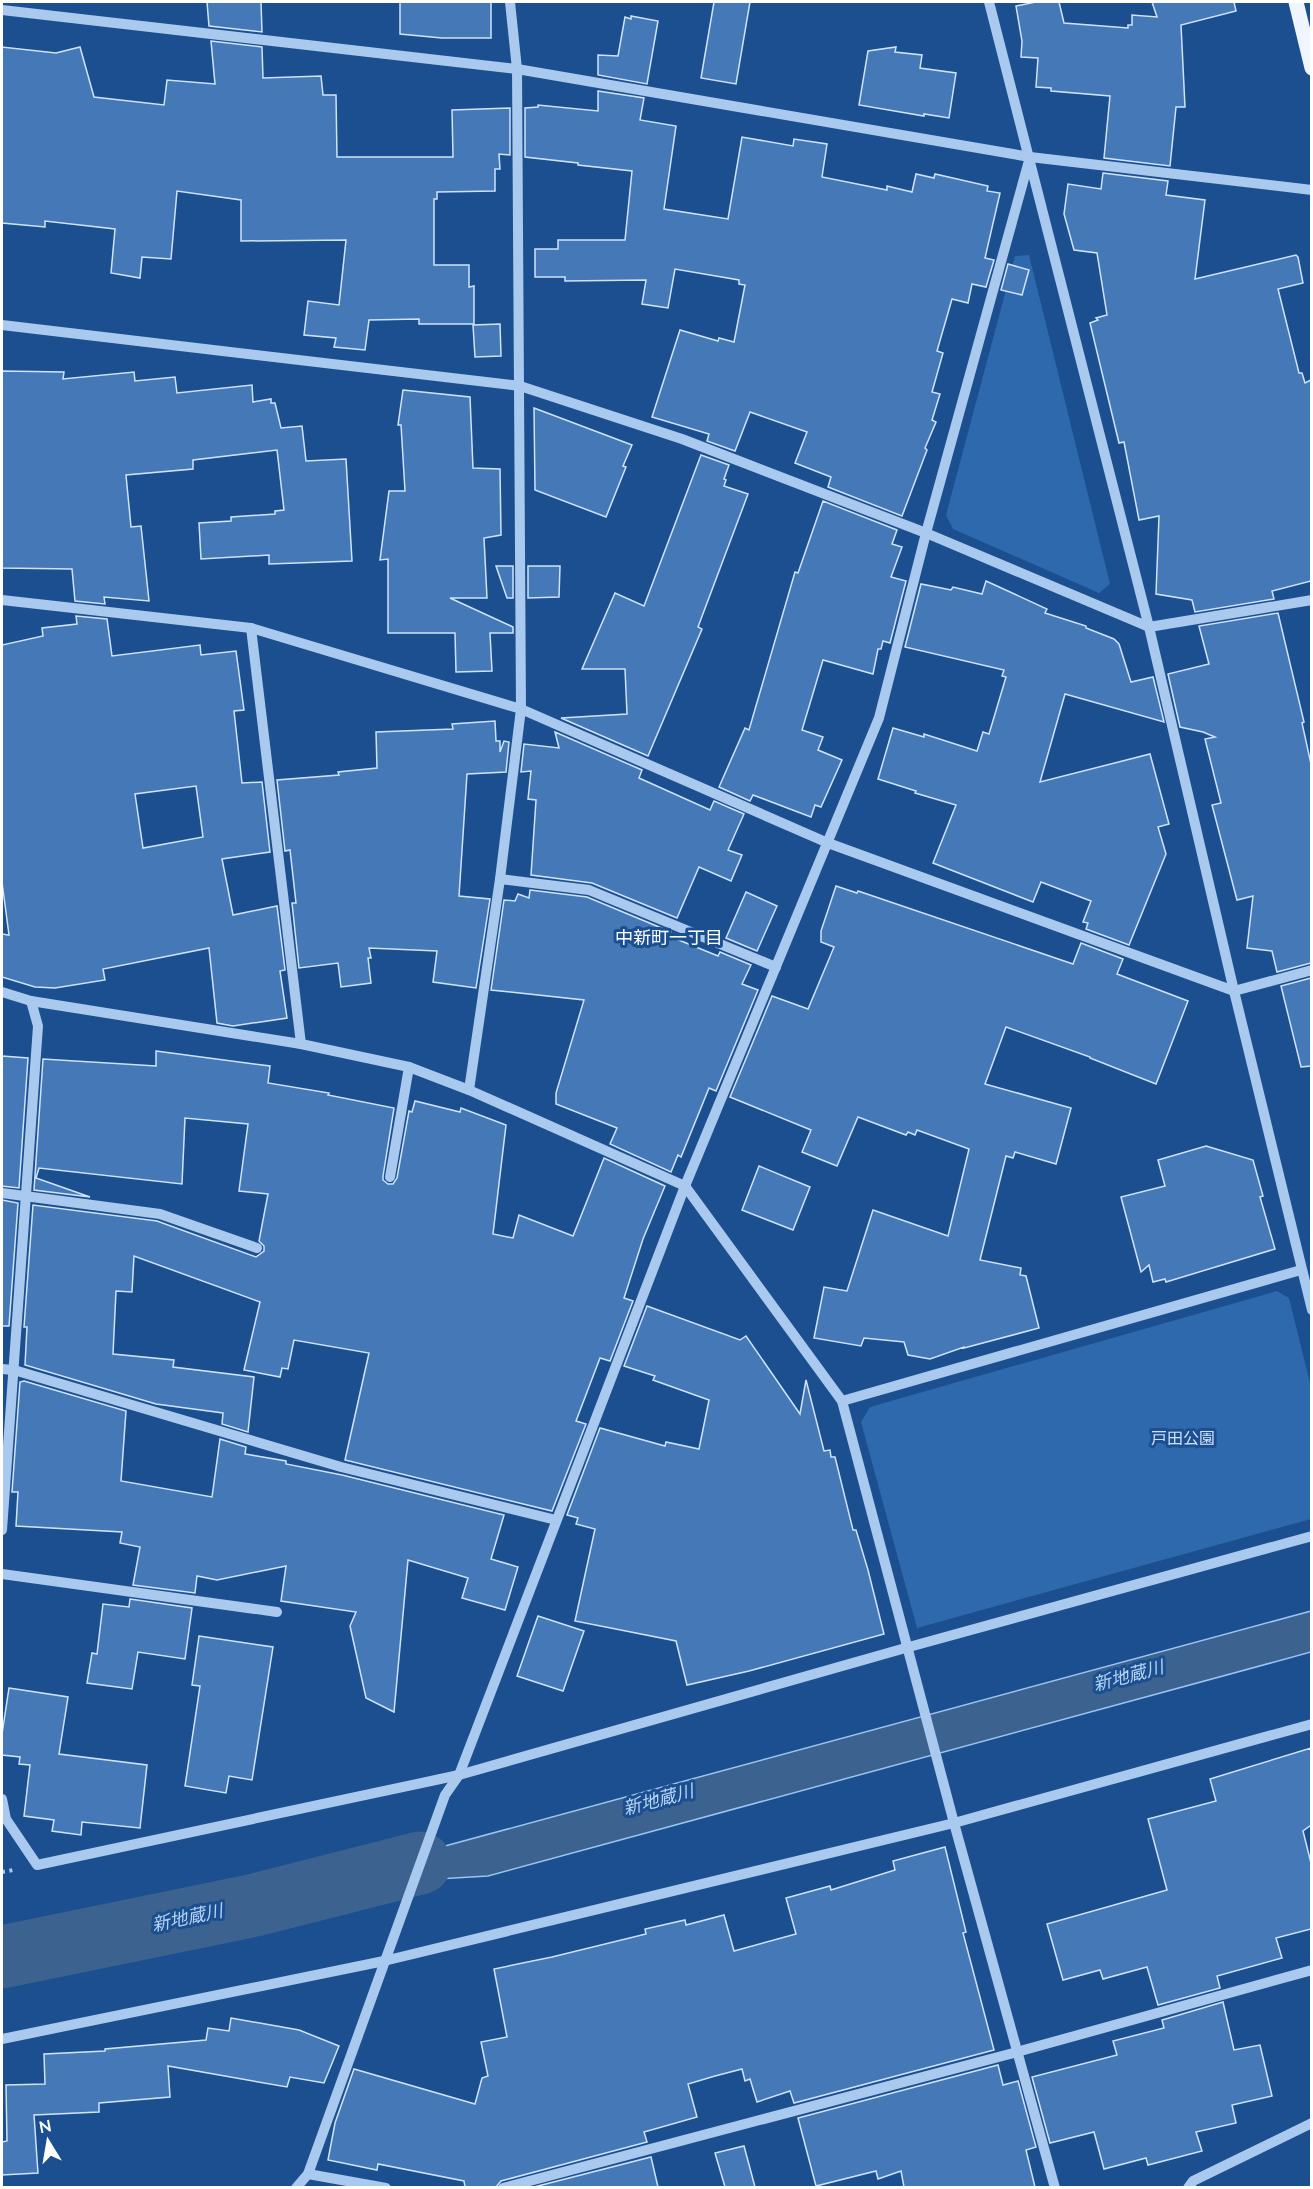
<svg xmlns="http://www.w3.org/2000/svg" width="1313" height="2189" font-family="Lato,'Noto Sans JP',sans-serif">
	<rect width="100%" height="100%" fill="#1b4f8f"/>
	<!-- green -->
	<g fill="#2e69ad">
		<path d="M1029,255L1110,584L1099,593L953,529L946,515L1015,256Z"/>
		<path d="M1277,1291L1289,1298L1311,1387V1519L917,1628L861,1422L870,1407Z"/>
	</g>
	<!-- water -->
	<path fill="#3c6290" stroke="#9cc4f0" stroke-width="1.5" d="M1311,1611V1652L488,1876L336,1885L445,1846Z"/>
	<g fill="none" stroke-linecap="round" stroke-linejoin="round">
		<!-- river -->
		<path stroke="#3c6290" stroke-width="63" d="M2,1957L255,1905L420,1863"/>
	</g>
	<!-- building -->
	<g fill="#4478b7" stroke="#cfe3fa" stroke-width="1.5" fill-rule="evenodd">
		<path d="M207,2H261L262,32L209,26Z"/>
		<path d="M400,2H491V38H442L400,34Z"/>
		<path d="M714,2H750L736,84L701,78Z"/>
		<path d="M1036,2H1059L1064,23L1128,28V25H1132V15L1157,17L1152,2H1234L1236,11L1181,25L1185,107H1176L1170,166L1104,158L1110,96L1051,91V88L1036,87L1038,58L1021,57L1022,41L1016,6Z"/>
		<path d="M631,16L658,21L647,84L598,75V55L618,56L625,17L631,19Z"/>
		<path d="M211,41L262,47L263,78L321,76L323,95H336L337,157H453L452,110L510,108V155L499,154L500,169H495V191L437,192V199H434V265H469V287L474,286V324H419V319L369,320L365,350L334,347L336,338L304,335L308,301L339,305L346,240L241,241V200L177,191L171,259L142,257L140,278L111,273L115,229L45,221V227L2,223V47L56,53L80,47L94,97L164,105L167,80L215,84Z"/>
		<path d="M896,47L895,52L922,55L920,68L956,73L949,118L924,114V116L859,105L868,51Z"/>
		<path d="M598,91L644,98L640,120L676,126L664,209L728,219L742,137L793,146L794,139L827,144L822,177L887,190V186L912,192L916,174L934,178L935,174L988,186L987,191L1000,193L985,258L994,260L986,287L972,284L968,303L952,299L937,351L943,353L932,392L940,394L932,420L936,422L925,448L927,450L902,516L828,487L831,477L795,463L807,432L750,412L735,451L707,441L709,434L652,417L680,330L718,341L719,338L734,342L745,285L739,284V280L675,269L668,308L642,304L646,280L565,281V277H535V249H558V240H625L632,171L578,165V163L525,157V108L538,107V105L598,111Z"/>
		<path d="M1103,173L1168,181L1166,195L1205,200L1195,279L1296,255L1298,257L1303,283L1278,289L1299,373H1302L1305,383L1311,380V581L1272,591L1274,599L1195,612L1192,600L1156,594L1159,516L1139,520L1124,442L1119,443L1090,323L1098,320L1096,318L1107,315L1097,253L1074,250L1064,214L1068,184L1101,189Z"/>
		<path d="M1008,264L1029,270L1022,295L1001,290Z"/>
		<path d="M500,324L501,356L475,357L473,325Z"/>
		<path d="M2,371L64,372L63,379L134,372L135,381L175,377L177,393L252,385L253,402L271,399V403H275L281,428L302,426L306,461L346,459L352,561L269,564V555L201,559L199,523L231,521V517L275,514V511L284,510L277,450L193,460V469L126,475L131,527L141,526L149,601L104,597L105,604L75,601L72,569L2,568Z"/>
		<path d="M403,390L470,397L473,468L500,469L501,535L484,538L487,598H450L513,627V633H490L492,671L456,672L455,633H388V559L380,560L389,491H405L401,425H398Z"/>
		<path d="M534,408L632,445L623,466L626,467L606,517L535,490Z"/>
		<path d="M701,455L729,465L724,479L726,480L724,486L748,494L698,627L702,629L648,756L561,718L627,714L625,669H582L615,593L644,606Z"/>
		<path d="M823,501L897,530L892,544L902,547L891,577L906,581L890,643L883,641L881,649H878L873,674L823,660L802,730L823,737L818,750L842,760L821,807L815,805L811,817L753,795L750,801L719,787L745,728L749,730L795,572L798,573Z"/>
		<path d="M496,566H513V598H507Z"/>
		<path d="M528,566H560L559,597L528,598Z"/>
		<path d="M986,581L1047,609L1045,613L1086,626V628L1114,639L1119,644L1131,682L1153,677L1164,722L1065,694L1040,782L1150,754L1169,824L1158,827L1166,854L1129,945L1086,929L1088,923L1083,922L1091,901L1041,882L1033,902L933,863L956,805L915,793L916,791L878,779L893,728L924,737V734L977,751L983,732L989,734L1006,677L1002,676L1004,670L905,647L921,584L951,590L953,587L982,594Z"/>
		<path d="M1278,613L1304,722L1302,723L1311,764V963L1277,972L1272,951L1247,948L1253,896L1237,900L1212,805L1221,803L1205,739L1215,737L1203,732L1180,727L1168,674L1209,664L1199,626Z"/>
		<path d="M76,616L107,619L112,656L200,645L201,655L236,651L244,710L234,711L242,783L262,782L270,852L222,859L233,915L277,906L285,970L280,971L287,1018L233,1026L217,1023L209,948L103,969L105,980L55,988L35,987L2,977V934L9,935L2,882V645L43,636L42,628L77,624ZM196,786L203,837L143,848L135,794Z"/>
		<path d="M495,721L496,741H500V752L504,741L509,742L506,772L467,774L459,896L490,899L476,988L433,982L437,951L369,948L371,958H368L371,983L341,987L338,963L299,968L292,903H296L290,850L285,851L277,780L339,775L338,772L377,768L376,732L453,729L452,724Z"/>
		<path d="M555,732L642,770L639,778L710,810L714,801L744,814L728,850L742,855L731,881L699,867L677,918L592,883L531,875L536,800L528,799L531,771L521,772L524,744L559,748Z"/>
		<path d="M836,886L857,893L858,891L1073,964L1081,943L1123,959L1117,974L1188,1001L1156,1084L1090,1058V1057L1006,1027L985,1084L1071,1108L1056,1164L1015,1152L1013,1158L1006,1156L980,1260L1021,1268L1020,1275L1026,1276L1039,1328L964,1348V1347L930,1359L908,1355L904,1342L864,1338L861,1346L814,1338L824,1287L847,1291L873,1210L948,1236L969,1149L917,1130L915,1135L908,1132L906,1135L858,1117L837,1166L802,1152L811,1130L730,1097L772,996L808,1009L834,947L821,942V931Z"/>
		<path d="M530,890L587,897L671,932L669,936L718,956L720,952L751,965L742,984L758,990L716,1091L709,1088L681,1157L678,1155L671,1172L610,1144L617,1128L556,1104V1093L584,1000L491,990L504,900L515,901L518,894L529,898Z"/>
		<path d="M746,892L777,906L757,951L726,938Z"/>
		<path d="M1311,978V1066L1301,1067L1281,986Z"/>
		<path d="M156,1051L270,1066L268,1083L329,1093L328,1095L394,1108L383,1176V1180L388,1184H393L397,1178L409,1111L412,1112L415,1101L460,1112L461,1108L506,1125L493,1234L513,1238L519,1215L573,1236L604,1158L665,1186L643,1239L624,1298L633,1301L610,1361L600,1358L576,1421L586,1424L552,1511L345,1460L369,1353L294,1340L288,1369L282,1368L280,1377L244,1370L260,1302L134,1256L132,1292L116,1291L113,1354L174,1360L173,1367L254,1377L248,1432L222,1424L223,1413L156,1404L25,1365L27,1327H24L33,1205L157,1221L256,1257L264,1251V1246L259,1241L268,1194L239,1191L248,1124L185,1118L182,1184L39,1168L36,1178L90,1197L34,1190L43,1059L156,1066Z"/>
		<path d="M2,1056L28,1058L19,1188L2,1186Z"/>
		<path d="M1206,1146L1253,1160L1263,1196L1260,1197L1275,1249L1166,1282L1165,1279L1153,1282L1149,1265L1141,1272L1121,1197L1165,1186L1158,1160Z"/>
		<path d="M759,1166L810,1187L793,1230L742,1210Z"/>
		<path d="M2,1200L18,1203L9,1326H2Z"/>
		<path d="M647,1306L740,1340L746,1336L800,1414L806,1380L824,1451L830,1450L831,1457H835L853,1530H856L868,1570L884,1634L749,1671L687,1685L676,1641L575,1621L595,1529L576,1524L578,1518L567,1515L600,1428L665,1446L666,1442L699,1449L709,1400L653,1380L655,1376L624,1366Z"/>
		<path d="M24,1381L126,1411L121,1481L212,1497L220,1439L246,1447L245,1454L286,1461V1464L342,1475L504,1515L491,1559L518,1567L505,1610L462,1598L468,1578L408,1560L394,1712L366,1698L350,1626L356,1612L281,1601L286,1566L217,1580L197,1576L195,1593L133,1585L140,1547L120,1543L122,1532L16,1526L18,1492H12L20,1382Z"/>
		<path d="M130,1599L192,1608L185,1659L138,1652L132,1689L87,1683L92,1653L97,1654L103,1604L129,1607Z"/>
		<path d="M538,1616L584,1631L563,1691L517,1676Z"/>
		<path d="M199,1636L273,1647L252,1780L229,1776L226,1793L185,1786L200,1686L192,1685Z"/>
		<path d="M9,1688L68,1697L59,1754L147,1765L140,1828L82,1822L81,1835L52,1831L54,1820L24,1816L30,1765L19,1764L20,1757L2,1755V1734Z"/>
		<path d="M1311,1748V1825L1303,1831L1311,1863V1929L1276,1938L1282,1958L1217,1976L1220,1988L1158,2005L1147,1967L1103,1979L1100,1970L1063,1980L1047,1924L1167,1890L1148,1819L1216,1801L1210,1779Z"/>
		<path d="M945,1847L966,1932L963,1933L994,2050L794,2103L790,2091L757,2102L750,2079L745,2081L742,2069L715,2076L688,2084L697,2117L644,2132L647,2142L501,2181L496,2187H465L464,2181L378,2164L377,2170L328,2160L335,2123L354,2069L475,2104L482,2078L488,2076L481,2042L507,2037L494,1969L552,1957L646,1934L645,1929L685,1920L686,1925L724,1915L734,1951L796,1934L786,1898L830,1886L831,1890L895,1870L893,1861Z"/>
		<path d="M1223,2002L1234,2050L1260,2045L1272,2096L1232,2105L1236,2123L1196,2132L1202,2151L1148,2165L1146,2158L1104,2169L1094,2132L1050,2143L1032,2077L1117,2055L1113,2041L1164,2028L1162,2020Z"/>
		<path d="M231,2018L299,2030L339,2046L324,2083L290,2077L287,2087L168,2066L170,2097L99,2103V2112L34,2115L38,2173L2,2175V2142L7,2141L6,2085L45,2084L44,2054L105,2051V2049L206,2040L208,2028L229,2031Z"/>
		<path d="M998,2065L1003,2085L1018,2081L1036,2147L1026,2150L1035,2187H904L901,2171L878,2179L876,2171L816,2186L798,2118Z"/>
		<path d="M744,2146L755,2187H725L715,2153Z"/>
		<path d="M651,2157L658,2187H534Z"/>
	</g>
	<g fill="none" stroke-linecap="round" stroke-linejoin="round">
		<!-- path -->
		<path stroke="#a9c9ee" stroke-width="4" stroke-dasharray="3 4.5" stroke-linecap="butt" d="M2,1872L13,1870"/>
		<!-- minor -->
		<g stroke="#a9c9ee" stroke-width="10">
			<path d="M989,2L1149,627L1234,991L1312,1310"/>
			<path d="M2,10L517,69L1030,157L1312,190"/>
			<path d="M2,325L520,386L682,439L926,533L1149,627L1312,600"/>
			<path d="M2,600L251,628L521,709L828,843L1234,991L1312,970"/>
			<path d="M251,628L301,1044"/>
			<path d="M500,879L589,890L776,967"/>
			<path d="M2,992L31,1001L301,1044L409,1067L469,1090L685,1186L842,1401L954,1823L1055,2188"/>
			<path d="M469,1090L500,879L521,709L517,69L510,2"/>
			<path d="M390,1177L409,1067"/>
			<path d="M2,1193L160,1214L257,1248"/>
			<path d="M2,1369L14,1370L341,1467L556,1520"/>
			<path d="M842,1401L1301,1270"/>
			<path d="M2,1530L38,1026L31,1001"/>
			<path d="M2,1574L277,1612"/>
			<path d="M2,1799L6,1819L37,1865L459,1775L909,1647L1312,1536"/>
			<path d="M2,2039L384,1961L954,1823L1312,1724"/>
			<path d="M308,2174L386,2188"/>
			<path d="M296,2188L308,2174L445,1795L459,1775L685,1186L879,718L926,533L1030,157"/>
			<path d="M503,2188L1017,2052L1312,1970"/>
			<path d="M1188,2188L1193,2181L1312,2123"/>
		</g>
		<!-- major -->
		<path stroke="#f0f6ff" stroke-width="15" d="M1296,2L1312,68"/>
	</g>
	<g text-anchor="middle" dominant-baseline="central" stroke-width="6" stroke-linejoin="round" paint-order="stroke">
		<!-- park labels -->
		<g font-size="16" fill="#cfe3fa" stroke="#1b4f8f">
			<text x="1183" y="1437">戸田公園</text>
		</g>
		<!-- neighbourhood labels -->
		<g font-size="18" fill="#fff" stroke="#1b4f8f">
			<text x="669" y="937">中新町一丁目</text>
		</g>
		<!-- water labels -->
		<g font-size="18" font-style="italic" fill="#b5d3f5" stroke="#1b4f8f">
			<text transform="translate(1128 1675) rotate(-15)">新地蔵川</text>
			<text transform="translate(658 1799) rotate(-15)">新地蔵川</text>
			<text transform="translate(187 1917) rotate(-12)">新地蔵川</text>
		</g>
	</g>
	<!-- border -->
	<rect width="1313" height="2189" fill="none" stroke="#ffffff" stroke-width="6"/>
	<!-- north arrow -->
	<g transform="translate(48 2141) rotate(349)" stroke="#1b4f8f" stroke-width="4.5" paint-order="stroke">
	<path d="M0-4.5L10 22L0 15L-10 22Z" fill="#ffffff"/>
	<text y="-9" font-size="16" font-weight="bold" text-anchor="middle" fill="#ffffff">N</text>
	</g>
</svg>
